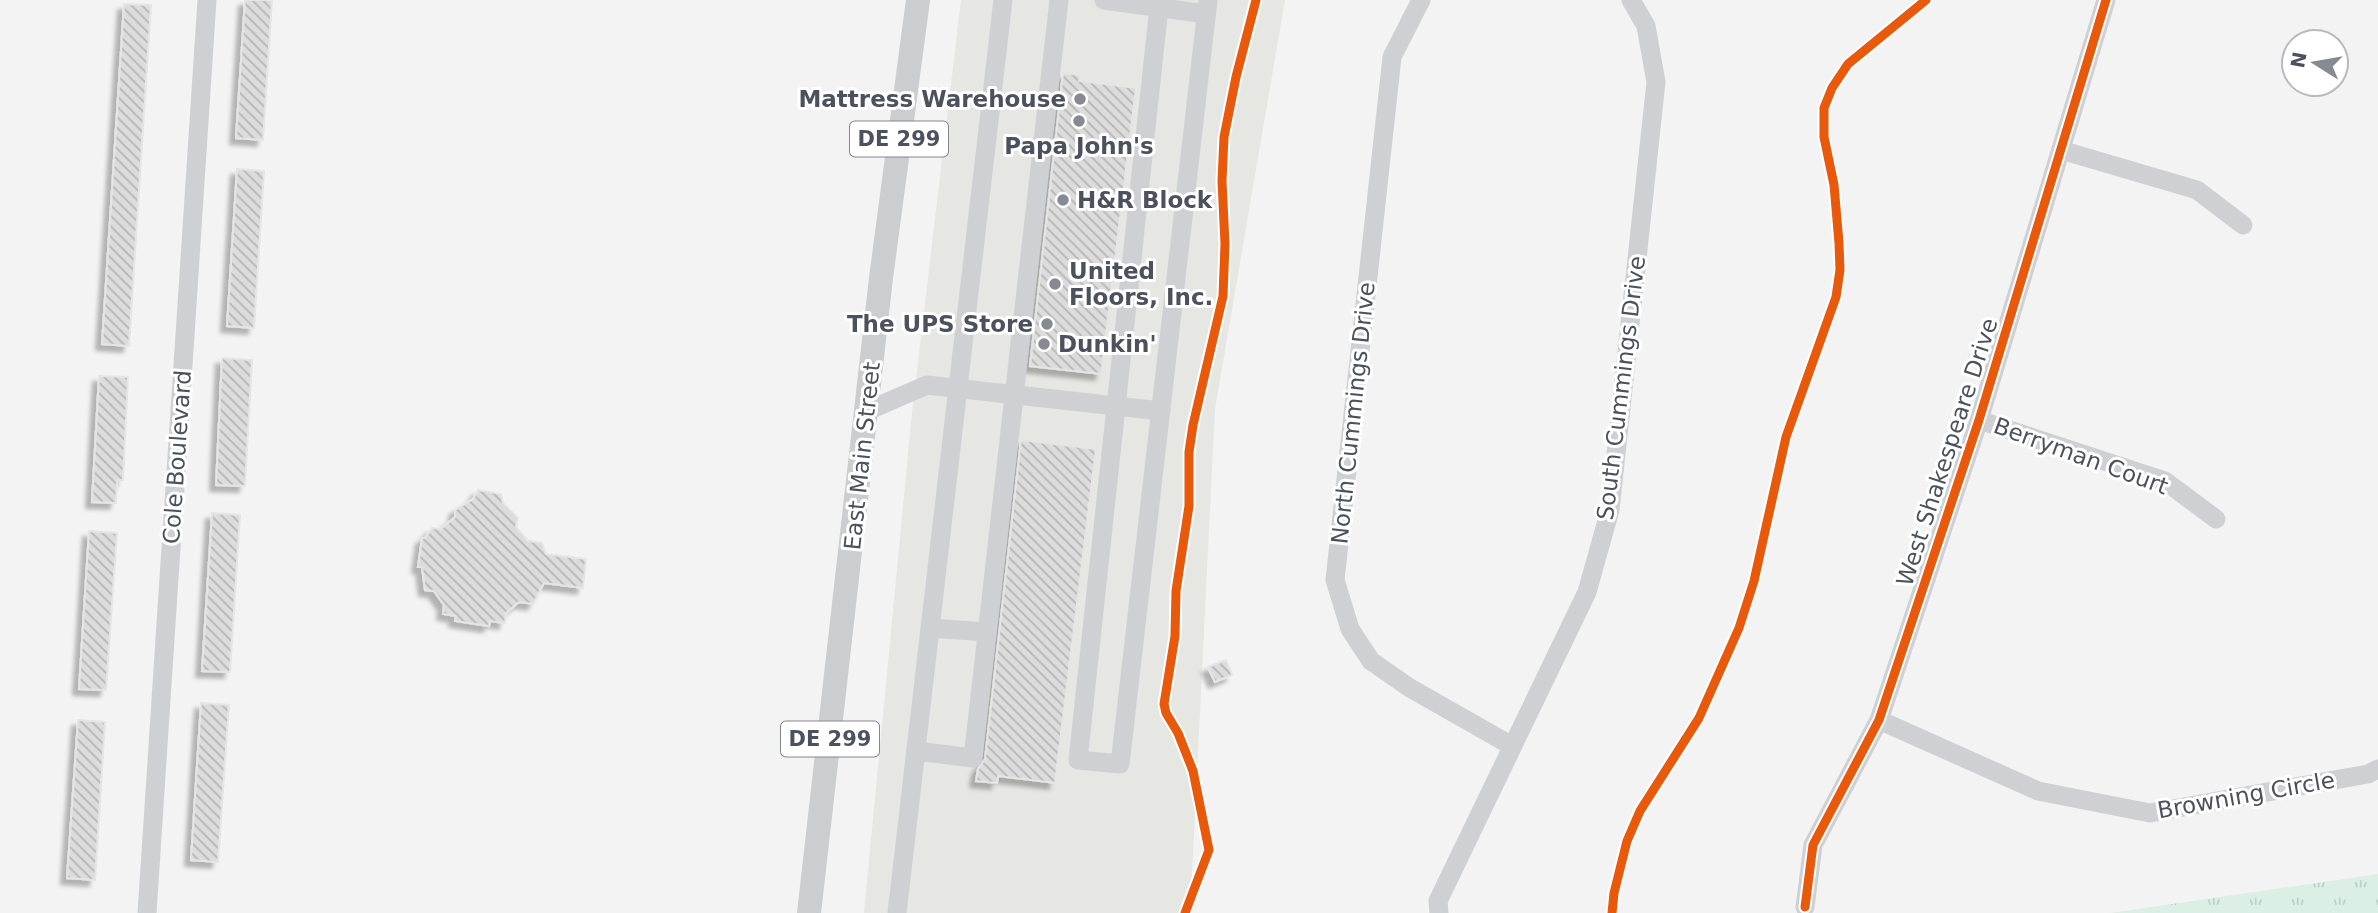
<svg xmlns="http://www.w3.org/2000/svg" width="2378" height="913" font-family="'DejaVu Sans',sans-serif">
	<defs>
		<pattern id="grass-tufts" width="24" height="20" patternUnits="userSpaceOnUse" patternTransform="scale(1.75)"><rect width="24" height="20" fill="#dbefe5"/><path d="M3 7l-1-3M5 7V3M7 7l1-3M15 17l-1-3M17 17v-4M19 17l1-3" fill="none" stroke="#becfc7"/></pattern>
		<pattern id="building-back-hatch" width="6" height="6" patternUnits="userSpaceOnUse" patternTransform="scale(1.75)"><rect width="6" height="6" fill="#dcdcdd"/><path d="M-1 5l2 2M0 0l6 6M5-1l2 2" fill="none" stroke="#b5b5b6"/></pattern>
		<filter id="shadow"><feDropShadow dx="-6" dy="6" stdDeviation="2" flood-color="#0004"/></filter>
	</defs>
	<rect width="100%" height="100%" fill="#f3f3f3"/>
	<!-- commercial -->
	<path fill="#e6e6e2" d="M961,0H1285L1215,409L1190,913H864L912,413Z"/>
	<!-- grass -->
	<path fill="url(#grass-tufts)" d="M2378,874V913H2110Z"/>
	<!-- building -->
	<g fill="url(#building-back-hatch)" stroke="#e5e5e5" stroke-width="2" filter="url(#shadow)">
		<path d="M245,0H272L263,140L236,138Z"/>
		<path d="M124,4L151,5L129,346L102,344Z"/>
		<path d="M1063,73L1080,75L1079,81L1136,88L1101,374L1030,366Z"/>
		<path d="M237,169L264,171L254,328L227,326Z"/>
		<path d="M222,358L252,360L245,486L216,485Z"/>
		<path d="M99,376L128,377L123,480H117L116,503L92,502Z"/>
		<path d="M1021,440L1096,449L1055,783L998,776L997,783L976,781L978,769L985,759Z"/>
		<path d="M478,490L501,494L503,503L518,518L516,527L528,541L542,543L546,554L586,559L583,588L544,583L533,604L519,602L506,613L505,623L490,621L489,626L455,621L456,616L443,614L444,605L434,591L425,590L422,567H418L422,538H425L432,528L441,529L455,517V510L473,499Z"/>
		<path d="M212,513L240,515L230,672L202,671Z"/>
		<path d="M89,531L117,533L106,690L79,689Z"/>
		<path d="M1226,660L1232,675L1215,682L1208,667Z"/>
		<path d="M201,703L229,705L218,862L191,860Z"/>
		<path d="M78,720L105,722L95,880L67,878Z"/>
	</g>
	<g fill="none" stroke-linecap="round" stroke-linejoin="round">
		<!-- minor -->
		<g stroke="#ced0d3" stroke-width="19">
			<path d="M1104,0L1206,14"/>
			<path d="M1421,0L1392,57L1335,580L1350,629L1371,661L1410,688L1512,746"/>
			<path d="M1159,7L1078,760L1120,764L1208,0"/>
			<path d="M2061,150L2197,190L2243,225"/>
			<path d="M867,411L927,385L1161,411"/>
			<path d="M1979,420L2165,481L2216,519"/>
			<path d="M930,628L987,632"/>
			<path d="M1879,720L2038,791L2150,813L2368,774L2378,769"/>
			<path d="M916,751L973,758L1059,0"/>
			<path d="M1805,907L1813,845L1879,720L1979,420L2106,0"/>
			<path d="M147,913L207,0"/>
			<path d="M897,913L1003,0"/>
			<path d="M1439,913L1438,901L1587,592L1610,510L1656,82L1646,26L1631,0"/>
		</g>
		<!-- major -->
		<path stroke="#cbcdcf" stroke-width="24" d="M809,913L881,278L918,0"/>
		<defs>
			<g id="cycleway">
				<path d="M1805,907L1813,845L1879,720L1979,420L2106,0"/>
				<path d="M1185,913L1209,850L1193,771L1178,733L1166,713L1164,704L1175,636L1176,591L1189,506V452L1193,425L1223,296L1225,244L1222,181L1224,137L1236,77L1256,0"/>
				<path d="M1612,913L1614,893L1627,841L1640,811L1699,718L1739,628L1754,581L1786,437L1836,297L1840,270L1839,243L1834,185L1824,137V108L1832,88L1848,64L1926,0"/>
			</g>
		</defs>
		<!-- cycleway casing -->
		<use href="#cycleway" stroke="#fff" stroke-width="13"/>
		<!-- cycleway -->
		<use href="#cycleway" stroke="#e8590c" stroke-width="9"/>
	</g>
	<!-- markers -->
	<g fill="#868a92" stroke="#fff" stroke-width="2.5">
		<circle cx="1080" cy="99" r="7"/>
		<circle cx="1079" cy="121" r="7"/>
		<circle cx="1063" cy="200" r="7"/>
		<circle cx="1055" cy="284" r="7"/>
		<circle cx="1047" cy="324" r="7"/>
		<circle cx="1044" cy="344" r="7"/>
	</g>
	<g text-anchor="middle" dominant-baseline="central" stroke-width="6" stroke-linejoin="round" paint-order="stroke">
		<!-- shield labels -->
		<g fill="#fff" stroke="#82868e" stroke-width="2">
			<rect x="850" y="121.5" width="98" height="35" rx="5"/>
			<rect x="781" y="721.5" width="98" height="35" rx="5"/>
		</g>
		<g font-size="21" font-weight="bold" fill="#4c525d">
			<text x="899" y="139">DE 299</text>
			<text x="830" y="739">DE 299</text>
		</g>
		<!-- poi labels -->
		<g font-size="23" font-weight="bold" fill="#4c525d" stroke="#fff" text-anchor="start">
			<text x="1066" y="99" text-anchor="end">Mattress Warehouse</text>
			<text x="1079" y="146" text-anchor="middle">Papa John's</text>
			<text x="1077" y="200">H&amp;R Block</text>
			<text x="1069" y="271">United<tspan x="1069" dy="26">Floors, Inc.</tspan></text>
			<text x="1033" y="324" text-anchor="end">The UPS Store</text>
			<text x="1058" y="344">Dunkin'</text>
		</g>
		<!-- street labels -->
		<g font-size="23" fill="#4c525d" stroke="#fff">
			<text transform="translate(1621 388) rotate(-83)">South Cummings Drive</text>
			<text transform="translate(1353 413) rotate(-84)">North Cummings Drive</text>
			<text transform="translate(1947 452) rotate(-72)">West Shakespeare Drive</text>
			<text transform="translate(862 456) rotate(-84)">East Main Street</text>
			<text transform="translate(2081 456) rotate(20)">Berryman Court</text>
			<text transform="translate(177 457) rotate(-86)">Cole Boulevard</text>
			<text transform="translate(2246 795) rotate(-10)">Browning Circle</text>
		</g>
	</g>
	<!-- north arrow -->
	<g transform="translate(2315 63) rotate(281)"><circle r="33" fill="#ffffff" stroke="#b7babe" stroke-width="2"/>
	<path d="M0-5L12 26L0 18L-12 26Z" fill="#868a92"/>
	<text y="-10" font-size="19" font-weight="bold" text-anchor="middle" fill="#4c525d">N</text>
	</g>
</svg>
